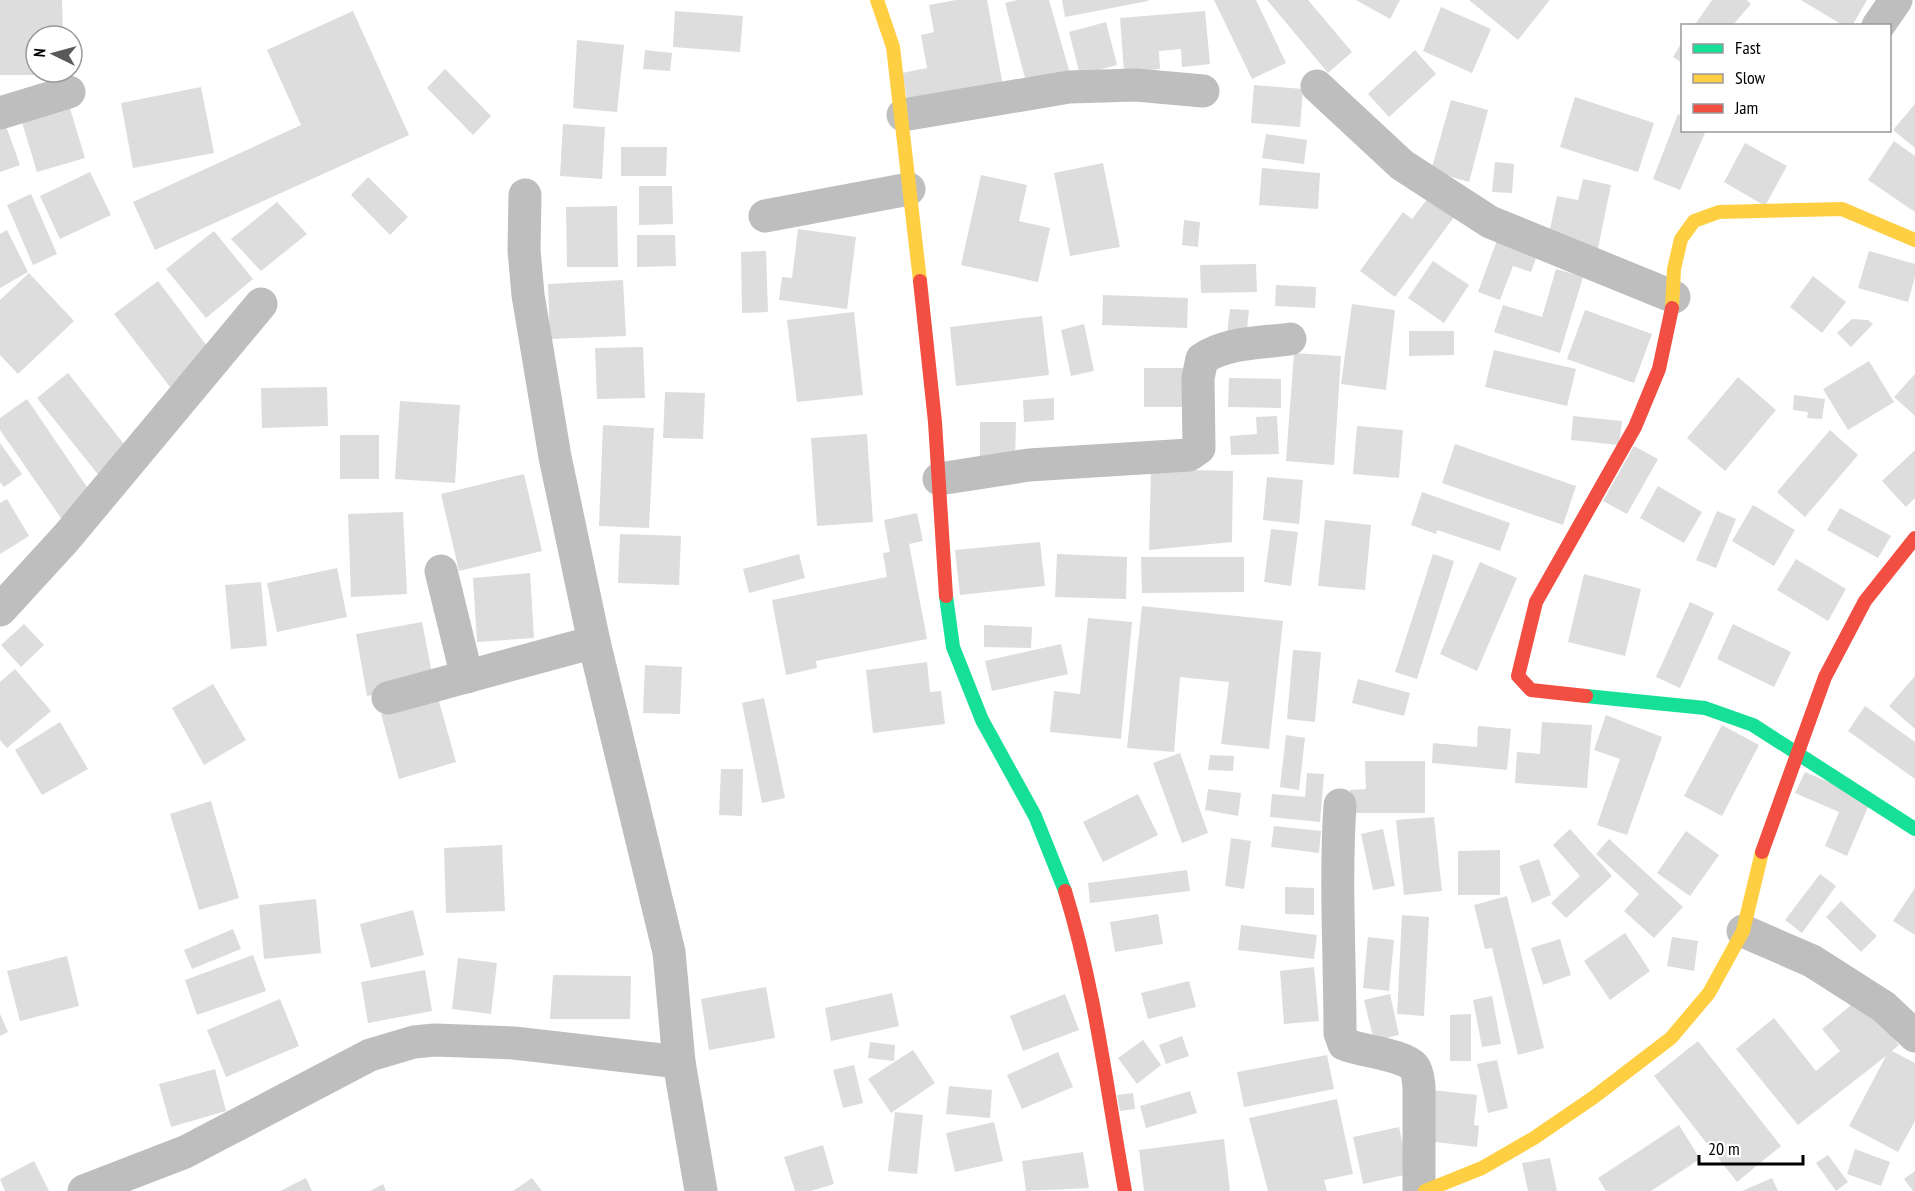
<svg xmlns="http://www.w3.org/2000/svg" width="1915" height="1191" font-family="'PT Sans Narrow',sans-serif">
	<rect width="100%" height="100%" fill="#fff"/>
	<!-- building -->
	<g fill="#ddd">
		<path d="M0,0H62L63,36H36V72H63V75H0Z"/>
		<path d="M956,0H987L1003,86L908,105L902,73L927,68L921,35L934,32L929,5Z"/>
		<path d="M1017,0H1049L1071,77L1028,89L1005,3Z"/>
		<path d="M1062,0H1148V1L1065,17Z"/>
		<path d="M1214,0H1256L1286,63L1252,79Z"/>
		<path d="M1267,0H1308L1352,52L1328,73Z"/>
		<path d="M1356,0H1400L1390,19Z"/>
		<path d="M1469,0H1548L1549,1L1518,40Z"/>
		<path d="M1712,0H1747L1751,4L1732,26H1694Z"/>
		<path d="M1801,0H1867L1852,26H1844Z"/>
		<path d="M1441,7L1491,29L1472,73L1423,51Z"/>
		<path d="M353,11L409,135L155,250L133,202L301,125L267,50Z"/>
		<path d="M675,11L743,16L740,52L673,47Z"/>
		<path d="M1205,11L1210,64L1182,67L1181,49L1159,51L1160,69L1124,72L1120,18Z"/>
		<path d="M1106,22L1117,65L1080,75L1069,32Z"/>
		<path d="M577,40L624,45L617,112L573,108Z"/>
		<path d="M1682,42V63L1673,57Z"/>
		<path d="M645,50L672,53L670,71L643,69Z"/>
		<path d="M1415,50L1436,74L1389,117L1368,94Z"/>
		<path d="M445,69L491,116L473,135L427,88Z"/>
		<path d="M1254,85L1303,89L1300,127L1251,123Z"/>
		<path d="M201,87L214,153L133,168L121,103Z"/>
		<path d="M1575,97L1654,123L1638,172L1560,147Z"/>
		<path d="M1451,100L1488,110L1469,182L1431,171Z"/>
		<path d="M1915,104V148L1893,130Z"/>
		<path d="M69,105L85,158L37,172L21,119Z"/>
		<path d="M1678,114L1682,117V130L1705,133L1680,190L1653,179Z"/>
		<path d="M563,124L605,127L602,179L560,176Z"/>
		<path d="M6,126L20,165L0,172V129Z"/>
		<path d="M1266,134L1307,140L1304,164L1262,158Z"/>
		<path d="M1894,141L1915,156V212L1868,180Z"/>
		<path d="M1745,143L1787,166L1765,206L1724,182Z"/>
		<path d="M621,147H667L666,176H621Z"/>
		<path d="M1495,162L1514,164L1512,193L1492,192Z"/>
		<path d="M1103,163L1120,247L1070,256L1054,173Z"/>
		<path d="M1262,168L1320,173L1318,209L1259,205Z"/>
		<path d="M90,172L111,215L60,239L40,196Z"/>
		<path d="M981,175L1027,185L1019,221L1050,228L1038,282L961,265Z"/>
		<path d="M368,177L408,217L390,235L351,195Z"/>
		<path d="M1583,179L1611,185L1597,253L1547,243L1557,196L1578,200Z"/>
		<path d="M639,186H672L673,224L639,225Z"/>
		<path d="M31,194L57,254L33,265L7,205Z"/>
		<path d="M1428,198L1454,217L1395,297L1360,271L1403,212L1412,219Z"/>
		<path d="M277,202L307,234L261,271L231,239Z"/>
		<path d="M617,206L618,267H567L566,207Z"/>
		<path d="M1184,220L1200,222L1198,247L1182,245Z"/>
		<path d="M798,229L856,237L847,309L779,300L782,277L792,278Z"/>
		<path d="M7,230L28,272L0,288V234Z"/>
		<path d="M214,231L253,279L206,318L166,269Z"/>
		<path d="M1500,232L1540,247L1531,272L1513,266L1500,300L1478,292Z"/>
		<path d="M637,235H675L676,266L637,267Z"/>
		<path d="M766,251L768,312L742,313L741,252Z"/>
		<path d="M1869,251L1915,264V277L1908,302L1858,288Z"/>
		<path d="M1433,261L1469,285L1444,323L1408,298Z"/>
		<path d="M1256,264L1257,292L1201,293L1200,265Z"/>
		<path d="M1556,269L1583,277L1560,353L1494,332L1503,305L1542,317Z"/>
		<path d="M29,273L74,321L18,374L0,355V300Z"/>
		<path d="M1813,276L1846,302L1822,333L1790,307Z"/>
		<path d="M623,280L626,336L550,339L548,284Z"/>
		<path d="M158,281L213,354L170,387L114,314Z"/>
		<path d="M1276,285L1316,287L1315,308L1275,306Z"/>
		<path d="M1103,295L1188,298L1187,328L1102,325Z"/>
		<path d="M1352,304L1395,310L1386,390L1341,384Z"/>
		<path d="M1230,309L1249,310L1246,337L1227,335Z"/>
		<path d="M1585,310L1652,334L1634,383L1567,359Z"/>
		<path d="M854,312L863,395L797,402L787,320Z"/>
		<path d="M1042,316L1049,375L956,386L950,327Z"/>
		<path d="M1852,319L1868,320L1873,324L1851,347L1837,333Z"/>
		<path d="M1084,324L1094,371L1071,376L1061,330Z"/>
		<path d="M1409,331H1454V355L1409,356Z"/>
		<path d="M643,347L645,398L597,399L595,348Z"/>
		<path d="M1494,350L1576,369L1567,406L1485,387Z"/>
		<path d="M1294,353L1341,356L1334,465L1286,461Z"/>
		<path d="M1869,361L1894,402L1848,430L1823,389Z"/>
		<rect x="1144" y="368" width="45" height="39"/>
		<path d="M68,373L131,453L100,477L37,398Z"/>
		<path d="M1915,374V416L1894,397Z"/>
		<path d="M1738,377L1776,410L1725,471L1687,438Z"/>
		<path d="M1229,378L1281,379V408L1228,407Z"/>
		<path d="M327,387L328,426L262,428L261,388Z"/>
		<path d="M665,392L705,393L703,439L663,438Z"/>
		<path d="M1794,395L1825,399L1822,419L1807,418L1808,412L1793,410Z"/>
		<path d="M1054,398V420L1024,422L1023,400Z"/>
		<path d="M27,399L93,496L61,518L0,430V418Z"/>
		<path d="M400,401L460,405L455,483L395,479Z"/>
		<path d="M1277,416L1279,454L1231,455L1230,436L1257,434L1256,417Z"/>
		<path d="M1573,416L1622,421L1619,445L1571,440Z"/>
		<path d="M980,422H1016L1015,461H980Z"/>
		<path d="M603,425L654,428L649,528L599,526Z"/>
		<path d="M1357,426L1403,430L1399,478L1353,474Z"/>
		<path d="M1830,430L1858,455L1805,517L1777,492Z"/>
		<path d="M867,434L873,522L817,526L811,438Z"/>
		<rect x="340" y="435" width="39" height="44"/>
		<path d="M0,443L22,474L4,487L0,482Z"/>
		<path d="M1455,444L1576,486L1563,525L1442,483Z"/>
		<path d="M1634,446L1658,459L1627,514L1603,501Z"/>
		<path d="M1915,450V498L1906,507L1882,481Z"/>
		<path d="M1151,469L1233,471L1232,542L1149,550Z"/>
		<path d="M524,474L542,551L459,571L441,494Z"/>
		<path d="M1267,477L1303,480L1299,524L1263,520Z"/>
		<path d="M1658,486L1702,512L1684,543L1640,518Z"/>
		<path d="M1422,492L1510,523L1500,551L1437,530L1436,534L1411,525Z"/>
		<path d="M7,499L29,536L0,554V503Z"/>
		<path d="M1753,505L1795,530L1774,566L1732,541Z"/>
		<path d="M1840,508L1891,536L1878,558L1827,530Z"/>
		<path d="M1717,511L1736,519L1716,568L1696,560Z"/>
		<path d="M403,512L407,594L351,597L348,514Z"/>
		<path d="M917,513L923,541L909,544L927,639L816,661L817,668L786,675L772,600L887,577L883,553L890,552L884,520Z"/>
		<path d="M1325,520L1371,525L1365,590L1318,586Z"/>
		<path d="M1271,529L1298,532L1291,586L1264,582Z"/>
		<path d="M620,534L681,536L679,585L618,583Z"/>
		<path d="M1040,542L1045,586L960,595L955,550Z"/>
		<path d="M799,554L805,578L749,593L743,569Z"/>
		<path d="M1057,554L1127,557L1126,599L1055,597Z"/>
		<path d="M1433,554L1454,561L1417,679L1395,672Z"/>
		<path d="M1141,557H1244V592L1142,593Z"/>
		<path d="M1796,559L1846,589L1828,621L1777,590Z"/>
		<path d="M1480,562L1517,578L1477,671L1440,654Z"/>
		<path d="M337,568L347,617L277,632L267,583Z"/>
		<path d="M530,573L534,638L477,642L473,578Z"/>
		<path d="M1584,574L1641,589L1625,656L1568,642Z"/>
		<path d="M261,582L267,646L231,649L225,585Z"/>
		<path d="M1690,602L1714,613L1680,688L1656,677Z"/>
		<path d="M1142,606L1283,621L1269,749L1221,744L1229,682L1180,677L1174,752L1127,748Z"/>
		<path d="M1088,618L1132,622L1121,739L1050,732L1054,691L1080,694Z"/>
		<path d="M422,622L434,684L367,696L356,634Z"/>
		<path d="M24,624L44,645L21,667L1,645Z"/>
		<path d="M1733,624L1791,652L1774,687L1717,659Z"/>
		<path d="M984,625L1032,627L1031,648L984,647Z"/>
		<path d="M1061,644L1068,674L992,691L985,661Z"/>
		<path d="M1293,650L1321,652L1315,722L1287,719Z"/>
		<path d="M927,662L930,692L941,691L945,724L873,733L866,670Z"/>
		<path d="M645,665L682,667L680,714L643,713Z"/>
		<path d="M15,669L51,711L7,748L0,740V682Z"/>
		<path d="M1915,676V729L1889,706Z"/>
		<path d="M1358,679L1410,693L1404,716L1352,703Z"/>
		<path d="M213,684L246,740L204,765L172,708Z"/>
		<path d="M438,698L456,762L399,779L381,714Z"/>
		<path d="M764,698L785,798L762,803L742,703Z"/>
		<path d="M1865,706L1915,742V779L1848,731Z"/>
		<path d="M1606,715L1662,737L1627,835L1597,825L1620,759L1594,750Z"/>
		<path d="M60,722L88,769L42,795L15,750Z"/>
		<path d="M1542,722L1592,725L1587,788L1515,783L1517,752L1540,754Z"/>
		<path d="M1722,725L1759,745L1722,816L1684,796Z"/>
		<path d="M1478,726L1511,729L1507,770L1432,763L1433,743L1477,747Z"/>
		<path d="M1286,735L1305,738L1299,790L1280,787Z"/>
		<path d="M1180,753L1208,833L1182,843L1153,763Z"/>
		<path d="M1210,755L1234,756L1233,771L1208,770Z"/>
		<path d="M1365,761H1425V813H1350V790L1366,789Z"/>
		<path d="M721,769H743L742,816L719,815Z"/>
		<path d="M1805,772L1871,800L1847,856L1825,846L1839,812L1795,793Z"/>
		<path d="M1307,773L1324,774L1320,822L1270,817L1272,794L1305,797Z"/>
		<path d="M1208,789L1241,793L1238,816L1205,810Z"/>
		<path d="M1138,794L1158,835L1103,862L1083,822Z"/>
		<path d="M211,801L239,898L199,910L170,814Z"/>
		<path d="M1434,817L1442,891L1404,895L1396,820Z"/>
		<path d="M1274,826L1321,831L1319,853L1271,847Z"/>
		<path d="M1383,829L1395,886L1373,890L1361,834Z"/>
		<path d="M1570,829L1612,876L1566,918L1551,903L1580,876L1553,845Z"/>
		<path d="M1686,831L1719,855L1690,896L1657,873Z"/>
		<path d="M1231,838L1251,841L1244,889L1225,886Z"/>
		<path d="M1609,839L1683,907L1654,938L1624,911L1639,894L1596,854Z"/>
		<path d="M502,845L505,911L446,913L444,848Z"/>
		<path d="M1500,850V895H1458V851Z"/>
		<path d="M1539,859L1551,895L1532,903L1519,866Z"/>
		<path d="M1187,870L1190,891L1090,903L1088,883Z"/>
		<path d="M1820,874L1836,886L1802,933L1785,920Z"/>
		<path d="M1285,887L1314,888V915L1285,914Z"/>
		<path d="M1915,888V935L1893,921Z"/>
		<path d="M1507,896L1544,1048L1518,1055L1492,948L1485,949L1474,905Z"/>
		<path d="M316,899L321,953L264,959L259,905Z"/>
		<path d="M1841,901L1877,936L1861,952L1826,917Z"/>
		<path d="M413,910L424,955L371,968L360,924Z"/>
		<path d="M1158,914L1163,944L1115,952L1110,922Z"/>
		<path d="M1402,915L1429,917L1424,1016L1397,1014Z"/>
		<path d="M1241,925L1317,935L1314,959L1238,950Z"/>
		<path d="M233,929L241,949L192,969L184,950Z"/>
		<path d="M1625,933L1650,971L1610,1000L1584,961Z"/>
		<path d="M1368,937L1394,940L1389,991L1363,988Z"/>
		<path d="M1672,937L1698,941L1694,971L1667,966Z"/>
		<path d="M1560,939L1571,975L1543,985L1531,948Z"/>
		<path d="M253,955L266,991L197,1015L185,980Z"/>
		<path d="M67,956L79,1006L20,1021L7,971Z"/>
		<path d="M458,958L497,963L491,1014L452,1009Z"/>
		<path d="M1314,967L1319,1021L1284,1024L1280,971Z"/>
		<path d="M425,970L432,1011L368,1023L361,982Z"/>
		<path d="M553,975L631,976L630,1019H550Z"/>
		<path d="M1189,981L1196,1007L1148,1019L1141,993Z"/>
		<path d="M766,987L775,1038L709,1050L701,999Z"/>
		<path d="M892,993L899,1026L831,1041L825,1008Z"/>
		<path d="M1065,994L1079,1030L1023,1051L1010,1016Z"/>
		<path d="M1390,994L1399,1035L1374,1041L1364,1000Z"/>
		<path d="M1492,996L1501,1044L1482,1047L1473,1000Z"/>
		<path d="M1861,997L1899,1045L1892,1051L1915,1063V1121L1898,1152L1849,1126L1886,1056L1798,1125L1736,1049L1774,1018L1816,1071L1840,1051L1822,1029Z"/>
		<path d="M280,999L299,1046L226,1077L207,1030Z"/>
		<path d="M0,1014L8,1032L0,1036Z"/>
		<path d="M1471,1014V1061H1450V1015Z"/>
		<path d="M1182,1036L1189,1056L1166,1064L1159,1045Z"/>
		<path d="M1143,1040L1161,1065L1137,1084L1118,1058Z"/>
		<path d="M1698,1041L1781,1146L1737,1182L1654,1076Z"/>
		<path d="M870,1042L895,1045L894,1061L868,1058Z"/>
		<path d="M913,1050L935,1083L891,1113L868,1079Z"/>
		<path d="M1058,1052L1073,1087L1022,1109L1007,1075Z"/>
		<path d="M1327,1055L1334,1089L1244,1107L1237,1072Z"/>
		<path d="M1497,1060L1508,1108L1488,1113L1477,1064Z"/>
		<path d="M854,1065L863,1103L843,1108L833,1070Z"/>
		<path d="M215,1069L226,1111L171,1127L159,1084Z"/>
		<path d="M949,1086L992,1090L990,1118L946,1114Z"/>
		<path d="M1432,1090L1477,1095L1474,1125L1479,1126L1477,1147L1427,1141Z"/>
		<path d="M1190,1091L1197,1113L1146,1128L1140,1106Z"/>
		<path d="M1133,1093L1135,1109L1120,1111L1117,1095Z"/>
		<path d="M1337,1099L1353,1174L1324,1180L1327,1191H1268L1249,1118Z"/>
		<path d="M895,1112L923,1115L917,1174L888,1171Z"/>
		<path d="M994,1122L1003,1161L955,1172L946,1133Z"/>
		<path d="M1679,1125L1700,1159L1651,1191H1606L1598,1178Z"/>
		<path d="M1399,1127L1409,1174L1363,1184L1353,1137Z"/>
		<path d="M1224,1139L1230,1191H1144L1139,1150Z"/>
		<path d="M823,1145L834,1184L811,1191H795L784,1157Z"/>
		<path d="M1855,1149L1890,1162L1881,1186L1847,1174Z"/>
		<path d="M1083,1152L1089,1188L1026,1191L1022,1161Z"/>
		<path d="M1828,1155L1848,1182L1836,1191L1816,1163Z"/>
		<path d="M1550,1158L1557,1191H1528L1522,1163Z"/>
		<path d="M34,1161L49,1191H5L0,1179Z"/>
		<path d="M1915,1171V1191H1913L1904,1179Z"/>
		<path d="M306,1178L312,1191H280Z"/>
		<path d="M532,1178L542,1191H513Z"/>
		<path d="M1772,1178L1778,1191H1742Z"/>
		<path d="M383,1184L386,1191H370Z"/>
	</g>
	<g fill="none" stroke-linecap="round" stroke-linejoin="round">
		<!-- street -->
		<g stroke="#bebebe" stroke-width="33">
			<path d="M1878,26L1896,0"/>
			<path d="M1317,86L1402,165L1490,222L1674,297"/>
			<path d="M0,113L69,92"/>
			<path d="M903,115L1069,87L1136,85L1203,91"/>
			<path d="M525,195L524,250L528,295L555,457L594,642L669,952L679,1062L701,1191"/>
			<path d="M765,216L909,189"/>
			<path d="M939,479L1029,465L1189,455L1199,448L1198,378L1202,359C1226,342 1261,343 1290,339"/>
			<path d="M441,571L467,677"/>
			<path d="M0,610L66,538L261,304"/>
			<path d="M388,698L594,642"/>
			<path d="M1340,805C1335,881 1340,957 1340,1033L1344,1044C1363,1052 1402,1054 1414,1067C1418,1072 1418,1080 1419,1086V1191"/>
			<path d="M1743,931L1812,961L1884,1007L1915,1036"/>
			<path d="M84,1191L185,1152L370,1055L414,1042L435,1040L514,1043L679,1062"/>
		</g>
		<!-- fast -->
		<g stroke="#16e098" stroke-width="14">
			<path d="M946,596L953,647L982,720L1035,816L1065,891"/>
			<path d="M1586,696L1705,708L1753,725L1915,829"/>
		</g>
		<!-- slow -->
		<g stroke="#ffcf43" stroke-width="14">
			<path d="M877,0L893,47L920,281"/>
			<path d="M1672,308L1674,269L1681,239L1694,221L1719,212L1842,209L1915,240"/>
			<path d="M1425,1191L1482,1168L1534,1138L1594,1097L1671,1038L1709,993L1743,931L1762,852"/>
		</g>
		<!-- jam -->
		<g stroke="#f24e42" stroke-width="14">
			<path d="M920,281L935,422L946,596"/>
			<path d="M1586,696L1531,690L1518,676L1536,602L1635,427L1659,369L1672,308"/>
			<path d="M1762,852L1825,677L1865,601L1915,538"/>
			<path d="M1065,891C1095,988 1107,1091 1125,1191"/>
		</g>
	</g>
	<!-- legend -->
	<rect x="1681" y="24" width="210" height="108" fill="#ffffff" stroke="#999999" stroke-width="1.5"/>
	<rect x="1693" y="44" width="30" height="9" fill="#16e098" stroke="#999999" stroke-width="1.5"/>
	<text x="1735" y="54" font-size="18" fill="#000000">Fast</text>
	<rect x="1693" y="74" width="30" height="9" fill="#ffcf43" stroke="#999999" stroke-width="1.5"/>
	<text x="1735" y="84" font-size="18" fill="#000000">Slow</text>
	<rect x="1693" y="104" width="30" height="9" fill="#f24e42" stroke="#999999" stroke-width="1.5"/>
	<text x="1735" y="114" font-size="18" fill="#000000">Jam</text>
	<!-- north arrow -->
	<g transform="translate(54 54) rotate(275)"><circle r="28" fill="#ffffff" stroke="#999999" stroke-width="1.5"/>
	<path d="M0-4.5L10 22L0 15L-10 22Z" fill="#595959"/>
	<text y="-9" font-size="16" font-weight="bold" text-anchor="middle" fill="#000000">N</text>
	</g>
	<!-- scale -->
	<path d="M1699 1155v9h104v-9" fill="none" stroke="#000000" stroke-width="3"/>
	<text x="1708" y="1155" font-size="18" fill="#000000" stroke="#ffffff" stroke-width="4.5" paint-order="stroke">20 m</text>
</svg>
